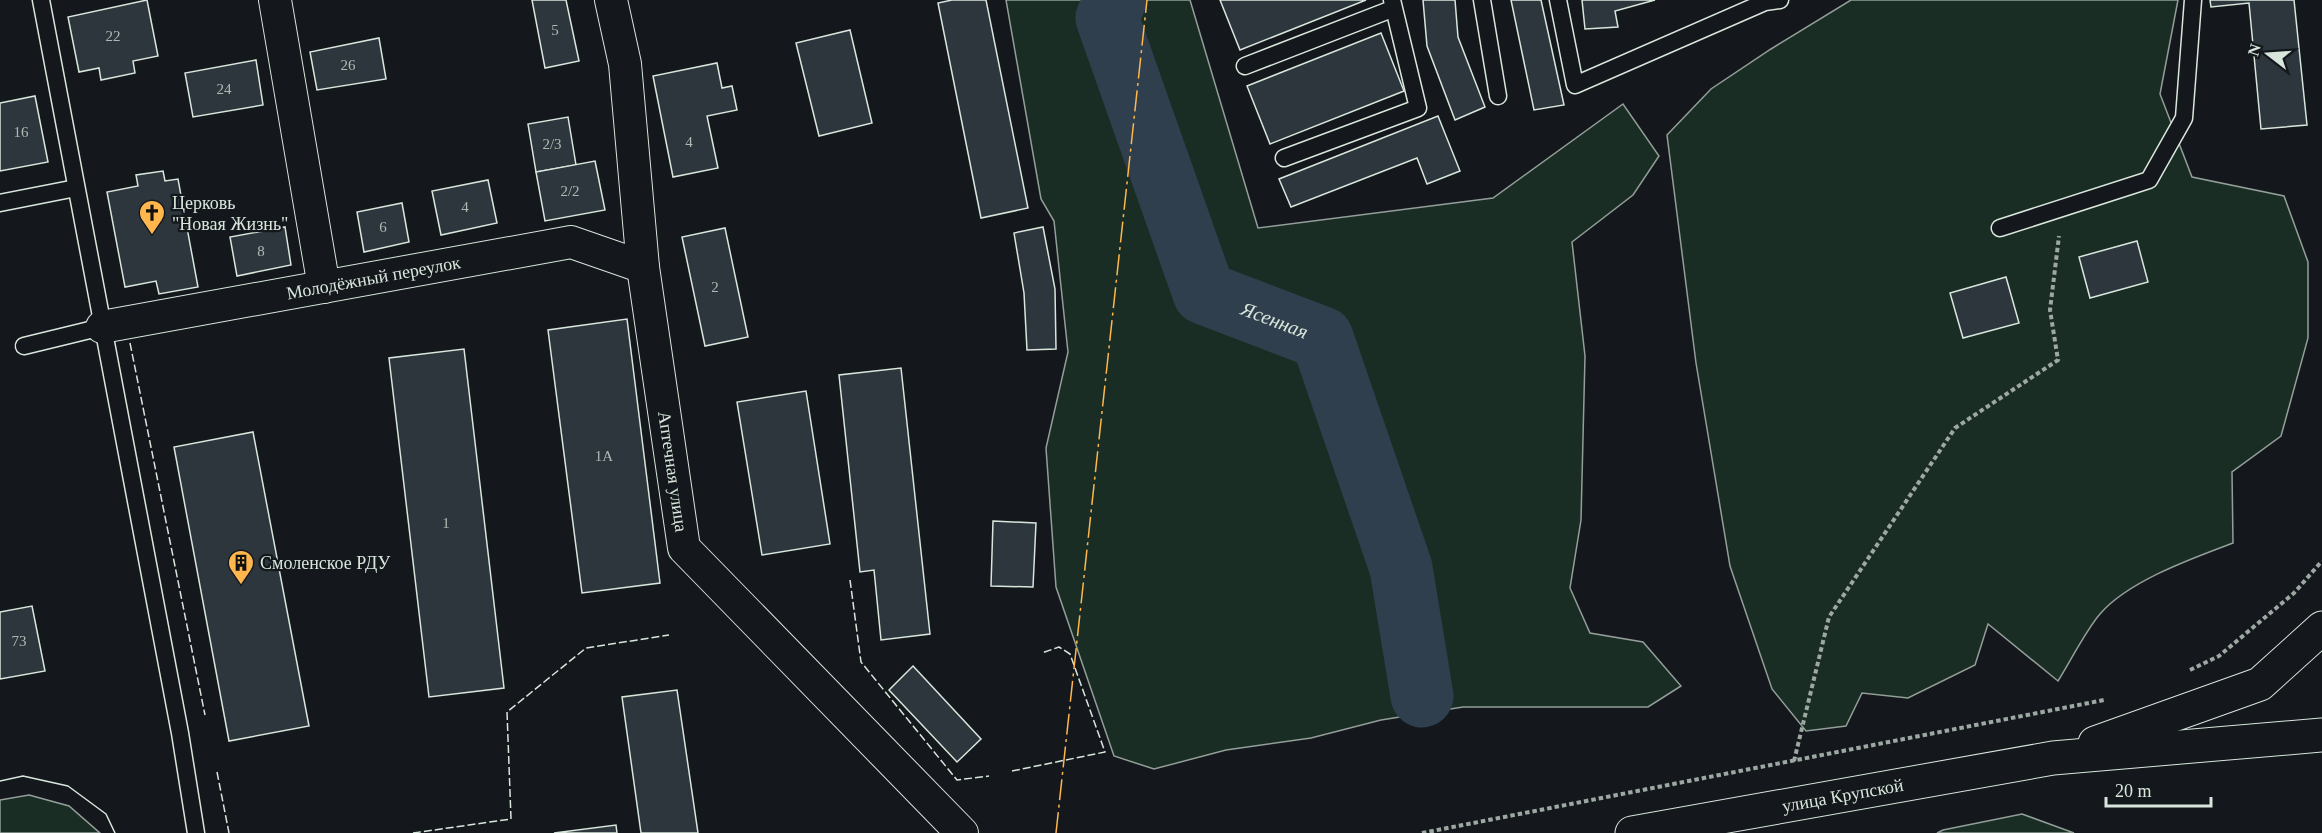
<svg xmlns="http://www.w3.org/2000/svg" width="2322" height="833" font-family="Georgia,serif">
	<rect width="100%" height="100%" fill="#14181c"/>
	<!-- green -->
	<g fill="#1a2d24" stroke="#939e99" stroke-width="1.5">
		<path d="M1006,0H1190L1258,228L1493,198L1623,104L1659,156L1633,195L1572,242L1585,356L1581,520L1570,588L1590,633L1643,642L1681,686L1648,707H1463L1381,720L1311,738L1226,750L1154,769L1114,756L1056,587L1046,448L1068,352L1054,221L1041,199Z"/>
		<path d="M1851,0H2178L2160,94L2192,177L2284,196L2308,262V338L2281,436L2232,472L2233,543C2193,558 2128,581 2100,614C2086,630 2070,662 2058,681L1988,624L1975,665L1908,698L1862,693L1846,726L1806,731L1772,689L1730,566L1696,363L1667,135L1711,89L1771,49Z"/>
		<path d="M29,795L69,806L100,833H0V800Z"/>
		<path d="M2022,814L2074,833H1937L1943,830Z"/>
	</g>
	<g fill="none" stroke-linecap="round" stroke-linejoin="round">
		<!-- river -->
		<path stroke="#2f3f4d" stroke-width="63" id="s1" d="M1115,0L1107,18L1204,293L1322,338L1401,568L1422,696"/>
	</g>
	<!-- building -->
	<g fill="#2c363c" stroke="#d8e6dc" stroke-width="1.5">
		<path d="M147,0L158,56L133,61L135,73L101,80L99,68L79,72L68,17Z"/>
		<path d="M532,0H566L579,61L545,68Z"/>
		<path d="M952,0H986L1028,208L981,218L938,3Z"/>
		<path d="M1220,0H1366L1240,50Z"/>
		<path d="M1423,0H1455L1458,37L1485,107L1455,120L1427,46Z"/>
		<path d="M1511,0H1541L1564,105L1534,110Z"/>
		<path d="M1582,0H1655L1615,11L1618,27L1585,29Z"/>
		<path d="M2210,0H2294L2307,125L2261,129L2249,3L2211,7Z"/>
		<path d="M850,30L872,123L819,136L796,43Z"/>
		<path d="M1381,33L1404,91L1270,144L1247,86Z"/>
		<path d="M379,38L386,79L317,90L310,52Z"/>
		<path d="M256,60L263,105L193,117L185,73Z"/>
		<path d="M717,63L722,88L732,86L737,110L707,116L718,168L673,177L653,76Z"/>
		<path d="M35,96L48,162L0,171V103Z"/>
		<path d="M1438,116L1460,171L1427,184L1417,158L1291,207L1279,179Z"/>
		<path d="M568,117L576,165L536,172L528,124Z"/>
		<path d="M595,161L605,210L545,221L536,172Z"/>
		<path d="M163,171L165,181L178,179L198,287L159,294L156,281L125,287L107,192L138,186L136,175Z"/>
		<path d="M488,180L497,223L441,235L432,191Z"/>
		<path d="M402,203L409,242L364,252L357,212Z"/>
		<path d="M285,227L291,265L237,276L230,237Z"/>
		<path d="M1043,227L1055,289L1056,349L1027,350L1024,293L1014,233Z"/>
		<path d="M725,228L748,337L705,346L682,237Z"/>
		<path d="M2137,241L2148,282L2090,298L2079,257Z"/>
		<path d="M2006,277L2019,323L1963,338L1950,293Z"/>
		<path d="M627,319L660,583L582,593L548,330Z"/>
		<path d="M464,349L504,688L429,697L389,358Z"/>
		<path d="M901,368L930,634L881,640L874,570L860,572L839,375Z"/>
		<path d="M806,391L830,544L762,555L737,402Z"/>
		<path d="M253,432L309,726L229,741L174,447Z"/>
		<path d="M993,521L1036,523L1033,587L991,586Z"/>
		<path d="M32,606L45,671L0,679V612Z"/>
		<path d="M913,666L981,739L957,762L889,690Z"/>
		<path d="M677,690L698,833H641L622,697Z"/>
		<path d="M616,825L617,833H554Z"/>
	</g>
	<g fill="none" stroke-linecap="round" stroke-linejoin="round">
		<defs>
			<g id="lane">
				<path d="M41,0L180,733L196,833"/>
				<path d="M1482,0L1498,96"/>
				<path d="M1558,0L1575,85L1765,2L1780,0"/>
				<path d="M1245,66L1392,9"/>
				<path d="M1284,158L1418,108L1392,0"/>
				<path d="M0,203L76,188"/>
				<path d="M2000,228L2149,180L2184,118L2193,0"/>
				<path d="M24,346L102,327"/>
			</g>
			<g id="street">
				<path d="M275,0L324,287"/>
				<path id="s2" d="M611,0L625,64L643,267L684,548L962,833"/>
				<path id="s3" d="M102,327L571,242L643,267"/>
			</g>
			<g id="primary">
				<path d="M2095,743L2260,684L2322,628"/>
				<path id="s4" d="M1632,833L2053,758L2322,735"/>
			</g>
		</defs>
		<!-- lane casing -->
		<use href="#lane" stroke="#d8e6dc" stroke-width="19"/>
		<!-- street casing -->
		<use href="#street" stroke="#d8e6dc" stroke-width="34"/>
		<!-- primary casing -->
		<use href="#primary" stroke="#d8e6dc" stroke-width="35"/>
		<!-- path -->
		<g stroke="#9da8a2" stroke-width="4" stroke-dasharray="4.5 3" stroke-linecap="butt">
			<path d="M2190,670L2219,656L2294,593L2322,561"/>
			<path d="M1794,761L1829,617L1955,428L2058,360L2050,310L2059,236"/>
			<path d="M1422,833L2104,700"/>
		</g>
		<!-- lane -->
		<use href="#lane" stroke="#14181c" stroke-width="16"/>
		<!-- street -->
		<use href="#street" stroke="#14181c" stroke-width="32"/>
		<!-- primary -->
		<use href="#primary" stroke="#14181c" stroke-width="33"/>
		<!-- tram -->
		<path stroke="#d8e6dc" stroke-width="1.5" d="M0,781L23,776L68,786L106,814L115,833"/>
		<!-- fence -->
		<g stroke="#d8e6dc" stroke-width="1.5" stroke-dasharray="8 3" stroke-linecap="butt">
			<path d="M130,343L205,715"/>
			<path d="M850,580L861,662L957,780L989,776"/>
			<path d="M1012,771L1105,752L1070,654L1059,647L1042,653"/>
			<path d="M217,772L229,833"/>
			<path d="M413,833L511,819L507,712L586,648L669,635"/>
		</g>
		<!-- power -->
		<path stroke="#ffb74d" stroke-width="1.5" stroke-dasharray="21 4.5 3 4.5" stroke-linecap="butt" d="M1056,833L1147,0"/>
	</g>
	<!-- icons -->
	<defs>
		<symbol id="church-pin" viewBox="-11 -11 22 30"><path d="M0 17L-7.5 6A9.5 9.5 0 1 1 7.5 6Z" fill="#ffb74d" stroke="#14181c"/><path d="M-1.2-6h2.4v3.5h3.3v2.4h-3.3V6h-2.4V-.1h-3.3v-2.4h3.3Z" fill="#111"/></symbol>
		<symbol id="building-pin" viewBox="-11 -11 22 30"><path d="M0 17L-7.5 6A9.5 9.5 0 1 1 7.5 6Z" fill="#ffb74d" stroke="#14181c"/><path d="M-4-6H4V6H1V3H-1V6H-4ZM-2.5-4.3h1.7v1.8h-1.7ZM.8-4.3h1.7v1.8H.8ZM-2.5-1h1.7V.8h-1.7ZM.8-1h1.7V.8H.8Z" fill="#111"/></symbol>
	</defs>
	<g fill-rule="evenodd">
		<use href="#church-pin" x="137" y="198" width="30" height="40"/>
		<use href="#building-pin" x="226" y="548" width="30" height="40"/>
	</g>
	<g text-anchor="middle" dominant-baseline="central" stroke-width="4.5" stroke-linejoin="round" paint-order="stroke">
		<!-- number labels -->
		<g font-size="15" fill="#adbab4">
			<text x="555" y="30">5</text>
			<text x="113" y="36">22</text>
			<text x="348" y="65">26</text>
			<text x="224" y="89">24</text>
			<text x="21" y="132">16</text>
			<text x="689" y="142">4</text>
			<text x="552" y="144">2/3</text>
			<text x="570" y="191">2/2</text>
			<text x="465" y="207">4</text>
			<text x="383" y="227">6</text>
			<text x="261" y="251">8</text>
			<text x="715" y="287">2</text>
			<text x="604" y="456">1А</text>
			<text x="446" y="523">1</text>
			<text x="19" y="641">73</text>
		</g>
		<!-- poi labels -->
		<g font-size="18" fill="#d8e6dc" stroke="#14181c" text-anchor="start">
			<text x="172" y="203">Церковь<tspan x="172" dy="21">"Новая Жизнь"</tspan></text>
			<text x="260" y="563">Смоленское РДУ</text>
		</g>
		<!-- street labels -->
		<g font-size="18" fill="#d8e6dc" stroke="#14181c">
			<text stroke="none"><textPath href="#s3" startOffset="276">Молодёжный переулок</textPath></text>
			<text stroke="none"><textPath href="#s2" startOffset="476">Аптечная улица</textPath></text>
			<text stroke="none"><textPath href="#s4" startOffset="214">улица Крупской</textPath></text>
		</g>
		<!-- water labels -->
		<g font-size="20" font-style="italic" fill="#d8e6dc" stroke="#14181c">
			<text stroke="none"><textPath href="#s1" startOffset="387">Ясенная</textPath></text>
		</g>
	</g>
	<!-- north arrow -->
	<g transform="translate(2268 54) rotate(287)" stroke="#14181c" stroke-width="4.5" paint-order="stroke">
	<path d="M0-4.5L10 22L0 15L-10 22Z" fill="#d8e6dc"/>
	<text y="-9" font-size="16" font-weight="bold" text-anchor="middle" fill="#d8e6dc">N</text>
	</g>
	<!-- scale -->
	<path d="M2106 797v9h105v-9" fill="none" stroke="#d8e6dc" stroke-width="3"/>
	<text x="2115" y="797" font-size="18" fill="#d8e6dc" stroke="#14181c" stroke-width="4.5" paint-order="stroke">20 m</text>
</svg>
